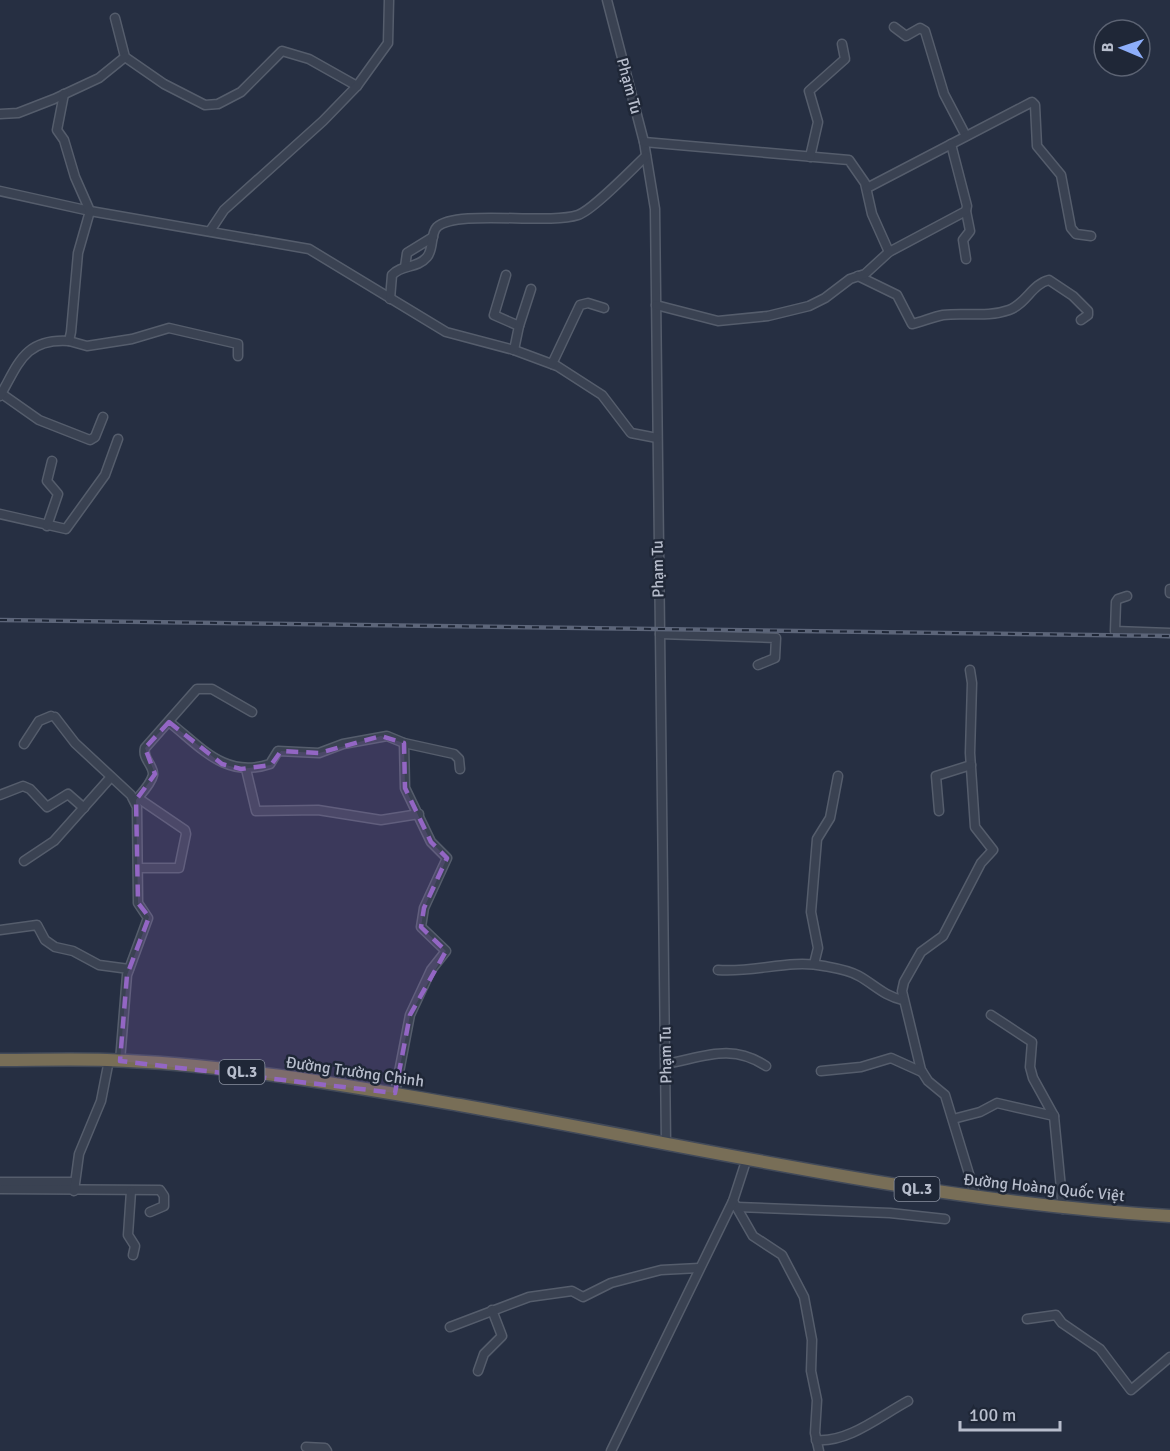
<svg xmlns="http://www.w3.org/2000/svg" width="1170" height="1451" font-family="Signika,sans-serif">
	<rect width="100%" height="100%" fill="#262f42"/>
	<g fill="none" stroke-linecap="round" stroke-linejoin="round">
		<defs>
			<g id="minor">
				<path d="M607,0L644,142L655,209L666,1143"/>
				<path d="M115,18L125,57L164,84L205,105L218,104L241,92L282,51L309,59L357,86"/>
				<path d="M894,27L906,36L920,28L925,31L944,94L966,136"/>
				<path d="M0,114L18,113L54,99L99,78L125,57"/>
				<path d="M644,142L849,160L865,183L872,214L889,252"/>
				<path d="M810,157L818,122L809,91L845,59L842,44"/>
				<path d="M867,188L1032,102L1035,105L1037,146L1061,175L1071,228L1076,234L1091,236"/>
				<path d="M0,191L90,211L309,249L446,332L514,350L557,366L602,395L631,433L657,438"/>
				<path d="M210,231L224,210L323,121L357,86L388,43L389,0"/>
				<path d="M966,259L963,240L970,231L966,211"/>
				<path d="M405,267L407,253L433,237"/>
				<path d="M506,275L494,315L519,326"/>
				<path d="M858,276L897,295L912,324C922,322 932,317 943,315C965,312 987,318 1009,310C1026,304 1032,284 1049,280L1073,296L1088,311V315L1081,320"/>
				<path d="M390,299L392,275C402,264 417,269 427,257C434,249 430,234 437,227C457,209 547,225 578,215C593,210 632,169 646,156"/>
				<path d="M656,305L718,321L768,316L809,306L825,298L850,279L865,274L889,252L966,211L967,206L951,144"/>
				<path d="M69,341L87,346L132,339L169,328L238,344V356"/>
				<path d="M514,350L519,326L531,289"/>
				<path d="M552,364L580,305L588,303L604,308"/>
				<path d="M2,394L39,420L90,440L95,437L103,417"/>
				<path d="M0,396C18,365 24,338 69,341L71,332L78,253L90,211L75,177L64,140L57,130L64,94"/>
				<path d="M0,514L66,529L105,475L118,439"/>
				<path d="M47,526L58,494L47,481L52,461"/>
				<path d="M1170,589V593"/>
				<path d="M1127,596L1118,599L1116,602L1115,631L1170,633"/>
				<path d="M660,634L776,638L775,658L758,665"/>
				<path d="M970,670L972,683L970,753L975,827L993,850L981,863L943,936L921,952L904,982L902,991L921,1070L928,1081L945,1095L976,1197"/>
				<path d="M55,717L75,743L131,795L137,807L138,903L148,918L127,975L120,1061"/>
				<path d="M169,722C201,747 225,779 270,764L278,751L319,753L343,744L387,736L404,743L454,754L459,759L460,769"/>
				<path d="M24,744L39,721L51,716"/>
				<path d="M246,769L256,811L318,810L381,820L419,814"/>
				<path d="M0,795L23,786L30,789L47,807L68,794L84,808"/>
				<path d="M138,798L185,830L186,834L179,868H139"/>
				<path d="M136,800C141,794 151,784 153,775C154,765 142,759 145,748L197,689H212L252,712"/>
				<path d="M939,811L936,776L971,765"/>
				<path d="M24,861L54,841L111,777"/>
				<path d="M0,930L37,925L45,940L55,947L73,951L99,965L129,969"/>
				<path d="M814,964L818,948L811,912L817,839L830,818L838,776"/>
				<path d="M718,970C755,973 789,959 824,966C835,968 849,970 859,976C875,985 884,996 903,1000"/>
				<path d="M991,1015L1032,1042L1030,1067L1033,1078L1054,1116L1063,1209"/>
				<path d="M666,1064C704,1057 731,1043 766,1066"/>
				<path d="M821,1071L861,1067L891,1058L922,1072"/>
				<path d="M395,1093L410,1015L431,970L446,951L421,927L424,908L447,858L431,842L405,788L404,743"/>
				<path d="M953,1119L980,1112L997,1103L1054,1116"/>
				<path d="M0,1182H74"/>
				<path d="M0,1189L160,1190L164,1196V1206L150,1212"/>
				<path d="M74,1191L79,1154L101,1101L109,1060"/>
				<path d="M131,1191L128,1235L135,1246L133,1255"/>
				<path d="M733,1201L753,1236L782,1255L804,1297L812,1340L811,1371L817,1400L815,1433L819,1451"/>
				<path d="M737,1207L890,1213L945,1219"/>
				<path d="M1027,1319L1056,1315L1062,1323L1100,1349L1131,1390L1170,1357"/>
				<path d="M450,1327L529,1297L572,1291L583,1297L611,1283L661,1270L699,1268"/>
				<path d="M478,1371L484,1354L502,1336L492,1310"/>
				<path d="M816,1440C848,1443 880,1416 908,1401"/>
				<path d="M306,1447L325,1448L327,1451"/>
				<path d="M611,1451L733,1201L747,1158"/>
			</g>
			<path id="highway" d="M0,1060C36,1060 71,1059 107,1060C225,1064 344,1085 460,1105C696,1147 930,1202 1170,1216"/>
		</defs>
		<!-- minor casing -->
		<use href="#minor" stroke="#555d6c" stroke-width="11"/>
		<!-- highway casing -->
		<use href="#highway" stroke="#424a59" stroke-width="15"/>
		<!-- minor -->
		<use href="#minor" stroke="#3a4252" stroke-width="8"/>
		<!-- highway -->
		<use href="#highway" stroke="#786e57" stroke-width="12"/>
		<defs>
			<path id="rail" d="M0,620L1170,636"/>
		</defs>
		<!-- rail casing -->
		<use href="#rail" stroke="#5c6579" stroke-width="4.5"/>
		<!-- rail -->
		<use href="#rail" stroke="#1f2737" stroke-width="2" stroke-dasharray="7" stroke-linecap="butt"/>
	</g>
	<!-- marked area -->
	<path fill="#9366c4" fill-opacity="0.2" stroke="#9366c4" stroke-width="4.5" stroke-dasharray="12 8" stroke-linejoin="round" d="M169,722L222,764L241,769L271,765L281,751L319,753L381,736L404,743L405,788L431,842L447,858L424,908L421,927L446,951L410,1015L395,1093L120,1061L127,975L149,917L138,903L136,800L155,774L145,748Z"/>
	<g text-anchor="middle" dominant-baseline="central" stroke-width="5" stroke-linejoin="round" paint-order="stroke">
		<!-- shield labels -->
		<g fill="#1f2737" stroke="#89909f" stroke-width="1.5">
			<rect x="219.5" y="1060" width="45" height="24" rx="4.5"/>
			<rect x="894.5" y="1177" width="45" height="24" rx="4.5"/>
		</g>
		<g font-size="15" font-weight="bold" fill="#b7bdcc">
			<text x="242" y="1072">QL.3</text>
			<text x="917" y="1189">QL.3</text>
		</g>
		<!-- street labels -->
		<g font-size="16" fill="#b7bdcc" stroke="#1f2737">
			<text transform="translate(629 86) rotate(75)">Phạm Tu</text>
			<text transform="translate(658 569) rotate(-91)">Phạm Tu</text>
			<text transform="translate(666 1055) rotate(-91)">Phạm Tu</text>
			<text transform="translate(355 1072) rotate(8)">Đường Trường Chinh</text>
			<text transform="translate(1044 1188) rotate(6)">Đường Hoàng Quốc Việt</text>
		</g>
	</g>
	<!-- north arrow -->
	<g transform="translate(1122 48) rotate(272)"><circle r="28" fill="#1f2737" stroke="#5c6373" stroke-width="1.5"/>
	<path d="M0-4.5L10 22L0 15L-10 22Z" fill="#8daefa"/>
	<text y="-9" font-size="16" font-weight="bold" text-anchor="middle" fill="#b7bdcc">B</text>
	</g>
	<!-- scale -->
	<path d="M960 1421v9h100v-9" fill="none" stroke="#b7bdcc" stroke-width="3"/>
	<text x="969" y="1421" font-size="18" fill="#b7bdcc" stroke="#1f2737" stroke-width="4.5" paint-order="stroke">100 m</text>
</svg>
